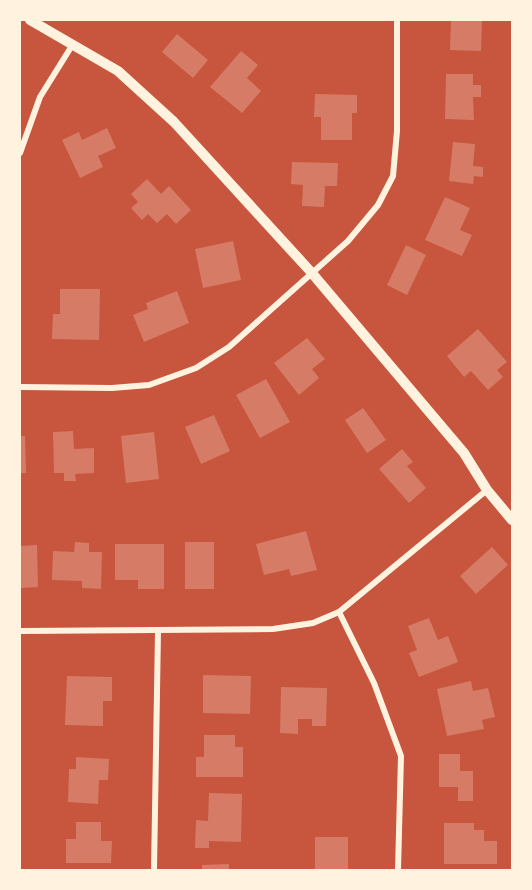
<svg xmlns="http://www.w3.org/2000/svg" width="532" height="890" font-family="'Nunito Sans',sans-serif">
	<rect width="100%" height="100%" fill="#c8553d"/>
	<!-- building -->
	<g fill="#d67c66">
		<path d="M451,20H482L481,51L450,50Z"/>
		<path d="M177,34L208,60L193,78L162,52Z"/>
		<path d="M241,51L258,65L247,78L261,91L242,113L210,87Z"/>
		<path d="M446,74H473V85H481V97H473L474,120L445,119Z"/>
		<path d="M315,94L357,95V113H352V140H321V117H314Z"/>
		<path d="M107,128L116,148L98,156L103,167L80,178L62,140L79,132L82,140Z"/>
		<path d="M453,142L475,144L473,166L483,167V177L474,176L473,184L449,181Z"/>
		<path d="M292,162L338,163L337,186H325L324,207L302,206L303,185L291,184Z"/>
		<path d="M147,179L161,194L169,186L191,210L176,224L167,214L157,223L148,214L142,220L131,208L138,202L131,194Z"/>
		<path d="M445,197L470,208L460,230L472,235L462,256L425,240Z"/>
		<path d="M233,241L241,280L203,288L195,249Z"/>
		<path d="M406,245L426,255L407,295L387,285Z"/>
		<path d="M60,289H100L99,340L52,339L53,314H60Z"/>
		<path d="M177,291L189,323L144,342L133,315L148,309L146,303Z"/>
		<path d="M478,329L507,362L497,370L503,377L488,390L471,371L464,377L447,356Z"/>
		<path d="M307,338L325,359L312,369L319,378L299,395L274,363Z"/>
		<path d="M266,379L290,422L260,438L236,395Z"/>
		<path d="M363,408L386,440L367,453L345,420Z"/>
		<path d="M214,415L230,451L201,464L185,427Z"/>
		<path d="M73,431L74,449L94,448V473L75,474L76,481H64V473H54L53,432Z"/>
		<path d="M154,432L159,479L126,483L121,436Z"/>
		<path d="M20,436H25L26,473H20Z"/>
		<path d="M402,449L413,462L407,466L426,488L409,503L379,469Z"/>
		<path d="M306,531L317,570L291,576L289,569L264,575L256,544Z"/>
		<path d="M75,542L89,543V552H102L101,589L82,588V581L52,580L53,551L74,552Z"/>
		<rect x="185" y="542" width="29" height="47"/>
		<path d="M115,544H164V589H138V580H115Z"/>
		<path d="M37,545L38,587L20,588V546Z"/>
		<path d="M492,547L508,565L476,594L460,576Z"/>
		<path d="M429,618L438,640L448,636L458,662L419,677L409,653L417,650L408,626Z"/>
		<path d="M203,675L251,676L250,714L203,713Z"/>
		<path d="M67,676L112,677V701H103V726L65,725Z"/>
		<path d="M471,681L473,691L488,688L495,717L482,720L484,729L447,736L437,689Z"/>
		<path d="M281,687L327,688L326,726H312V719H298V734L280,733Z"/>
		<path d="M204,735H235V747H243V777H196V757H204Z"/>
		<path d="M439,754H460V771H473V801H458V787H439Z"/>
		<path d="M76,757L109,759L108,780H99L98,804L68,802L69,769H76Z"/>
		<path d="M209,793L242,794L241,842L209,841V848H195L196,820L208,821Z"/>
		<path d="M76,822H101V841H112L111,863H66V839H76Z"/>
		<path d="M444,823H474V830H484V841H497V864H444Z"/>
		<rect x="315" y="837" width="33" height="33"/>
		<path d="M229,864V870H202V865Z"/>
	</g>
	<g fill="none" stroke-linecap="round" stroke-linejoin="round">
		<!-- minor -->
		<g stroke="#fff3e0" stroke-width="6">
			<path d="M20,153L40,97L73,44"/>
			<path d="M20,387L112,388L149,385L196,368L229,347L348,241L378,205L393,176L397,131V20"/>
			<path d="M339,612L374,683L401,756L398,870"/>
			<path d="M20,631L273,629L313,623L339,612L487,490"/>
			<path d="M154,870L158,632"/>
		</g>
		<!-- tertiary -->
		<path stroke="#fff3e0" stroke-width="10" d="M30,20L118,71L174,122L311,272L464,453L487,490L512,520"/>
	</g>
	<!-- border -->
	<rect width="532" height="890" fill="none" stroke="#fff3e0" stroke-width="42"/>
</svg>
